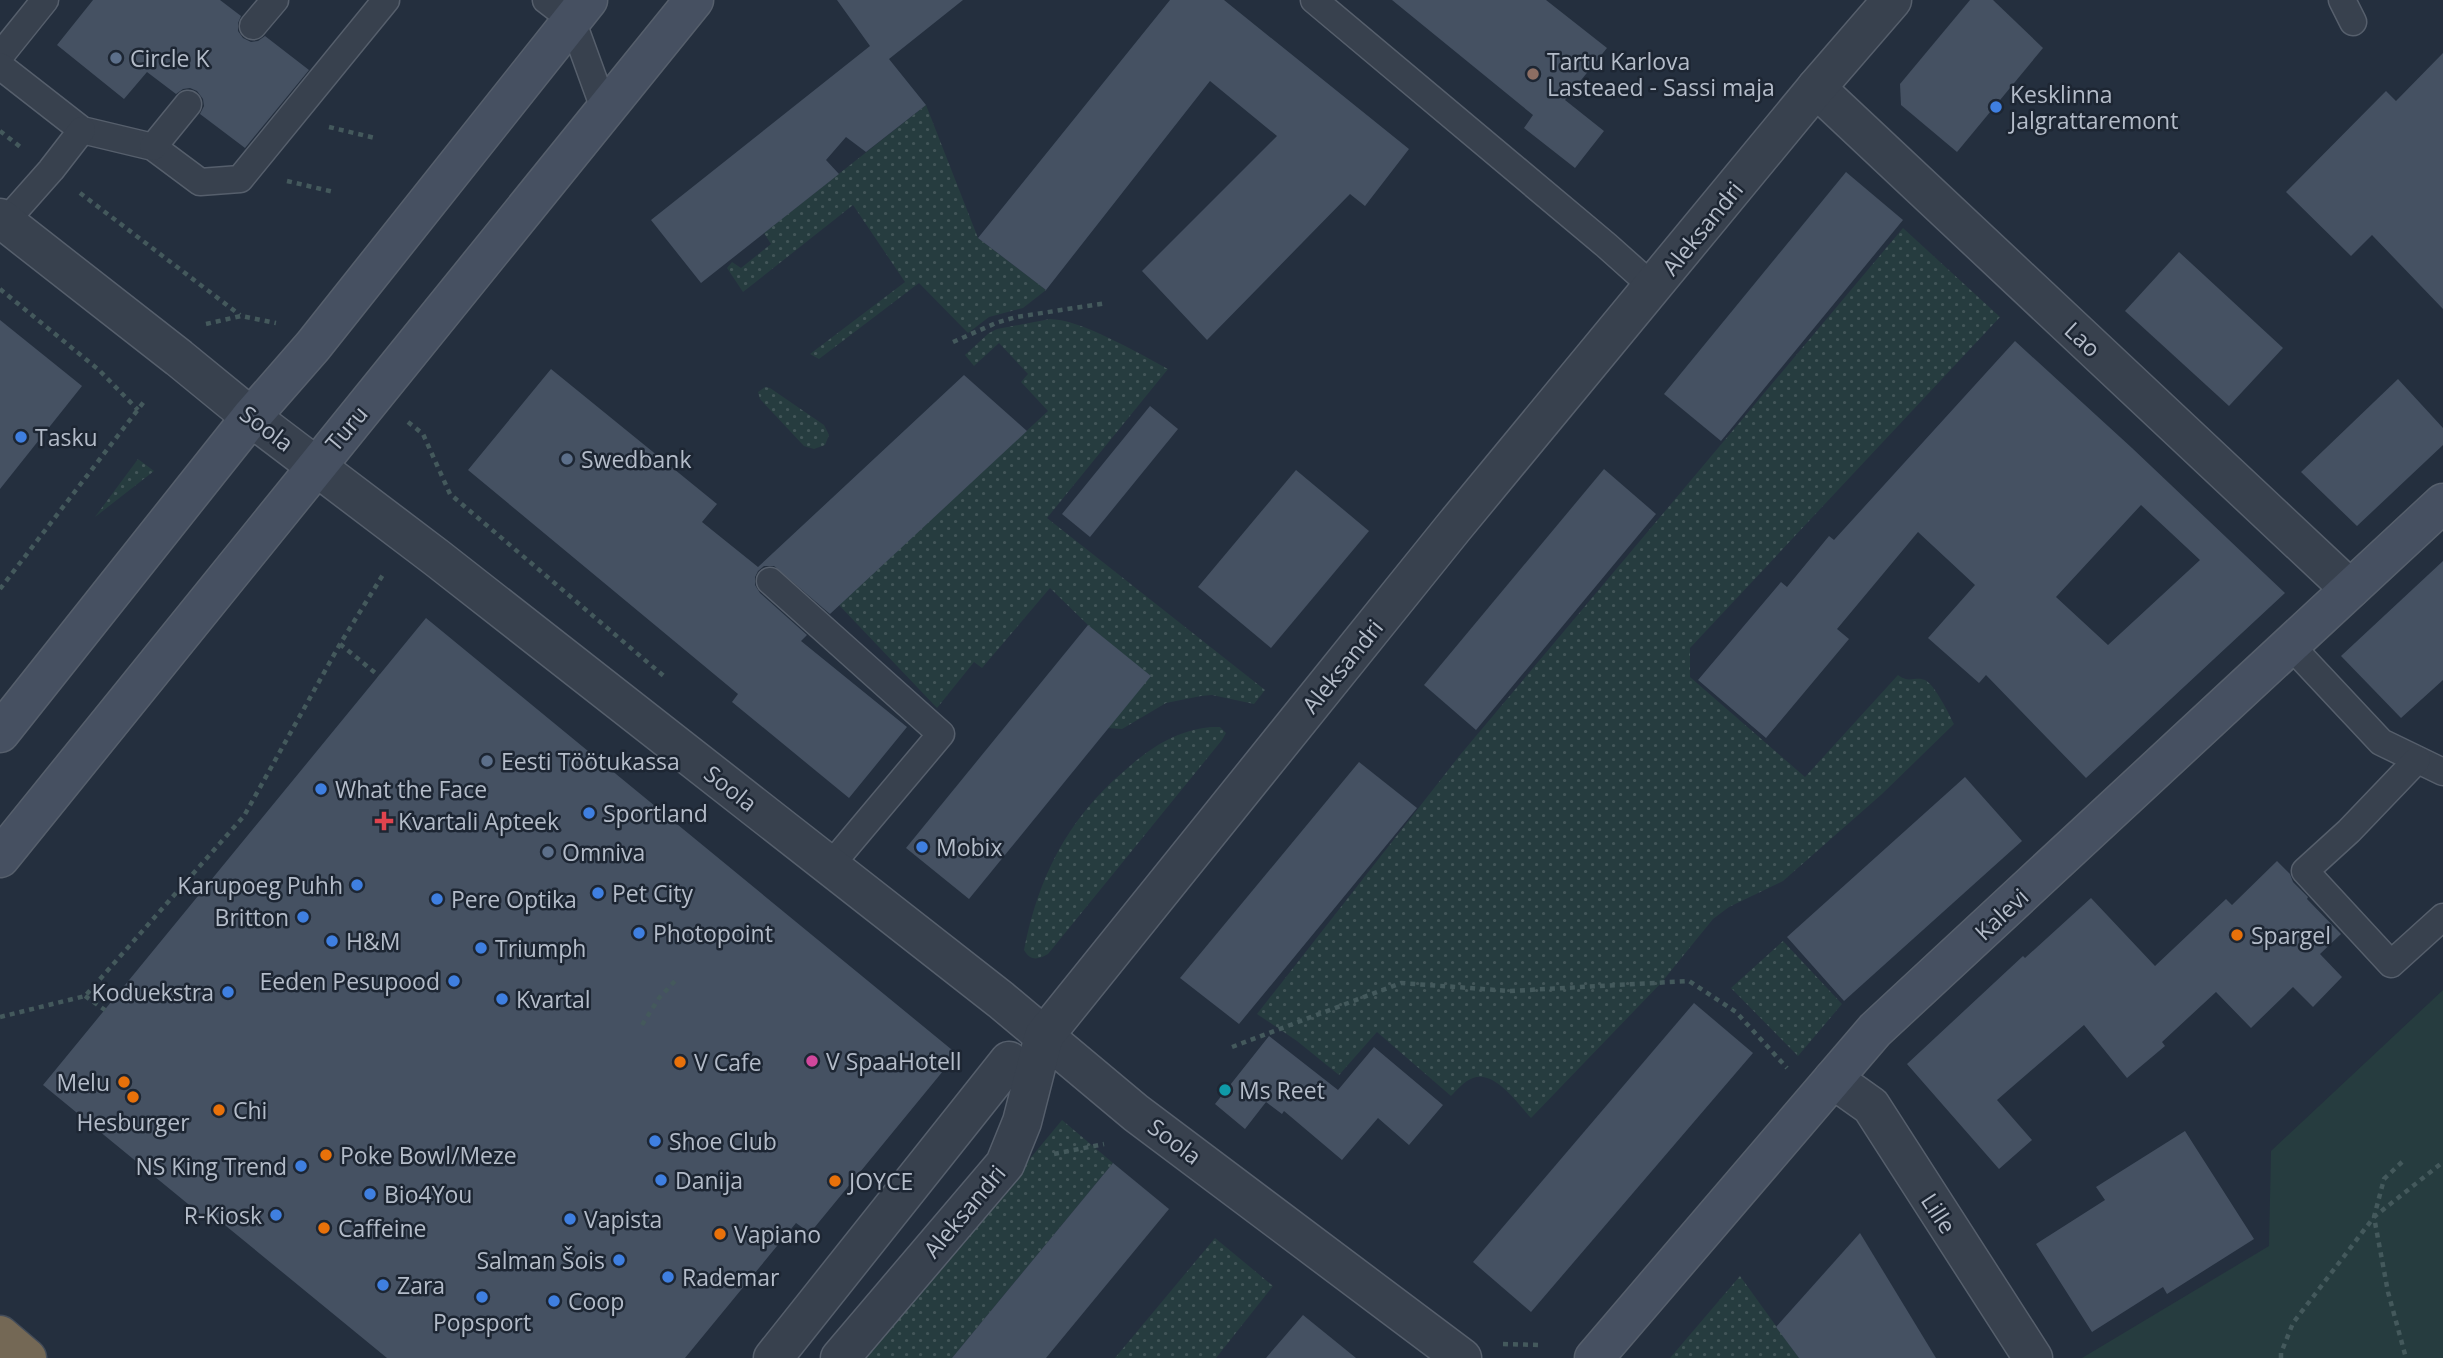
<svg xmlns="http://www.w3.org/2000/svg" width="2443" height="1358" font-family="'Open Sans',sans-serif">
	<defs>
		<pattern id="grass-dots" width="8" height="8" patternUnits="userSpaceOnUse" patternTransform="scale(1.75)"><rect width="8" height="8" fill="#263c3f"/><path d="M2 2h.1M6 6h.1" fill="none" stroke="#435659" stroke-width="1.8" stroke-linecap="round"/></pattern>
	</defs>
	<rect width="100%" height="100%" fill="#242f3e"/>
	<!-- grass -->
	<g fill="url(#grass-dots)">
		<path d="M926,105L978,238L1046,290L1023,308L989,317L968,333L919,283L819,359L810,354L905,282L853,205L743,292L727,268L732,262L741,268L771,244L764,233Z"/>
		<path d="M1903,228L2000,317L1690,648V677L1805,777L1898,675C1910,684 1914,676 1925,680C1935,685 1949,714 1954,724L1882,794L1783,881L1729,907L1713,919L1661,983L1531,1118C1518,1104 1495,1070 1473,1078C1464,1081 1457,1090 1451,1096L1377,1032L1339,1075L1297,1041L1257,1014L1460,755Z"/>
		<path d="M1050,319C1080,319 1140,354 1168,369L1047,518L1265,690L1254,704L1212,695L1201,696L1166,703L1122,729L1108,728L1150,676L1088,625L1050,588L982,668L974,662L937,708L839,605L1048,411L1021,382L1028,374L999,343L974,366L965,355L989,333L997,329Z"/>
		<path d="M765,387L770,388L824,425L829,435L825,445L814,449L804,446L760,399L758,392Z"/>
		<path d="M138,459L154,471L95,517Z"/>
		<path d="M1211,727H1220L1226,733L1222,740L1048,954C1038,960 1030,961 1024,950C1038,878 1067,820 1123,772C1150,748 1174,731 1211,727Z"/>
		<path d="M1783,941L1842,1004L1798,1056L1731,988Z"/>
		<path d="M1062,1120L1113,1163L952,1358H865Z"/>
		<path d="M1215,1238L1273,1286L1216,1358H1115Z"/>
		<path d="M1740,1276L1799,1358H1670Z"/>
	</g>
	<!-- green -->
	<path fill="#263c3f" d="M2443,990V1358H2082L2269,1246L2271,1151Z"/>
	<!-- building -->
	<g fill="#455162" fill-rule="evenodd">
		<path d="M93,0H220L241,16L238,23V31L243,38L251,42L258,41L265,36L309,70L245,148L200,114L204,106L203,99L197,91L190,88L183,89L176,94L147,72L124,99L57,45Z"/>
		<path d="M837,0H963L889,59L926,105L866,152L846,137L826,160L839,174L701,283L651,220L870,46Z"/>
		<path d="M1170,0H1224L1409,149L1365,206L1350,194L1207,340L1142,271L1277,136L1210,81L1046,290L978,238Z"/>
		<path d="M1392,0H1546L1607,48L1565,100L1604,131L1575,168L1524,128L1533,115Z"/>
		<path d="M1970,0H1993L2043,48L1957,152L1901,105L1900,84Z"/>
		<path d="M2443,53V309L2372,235L2351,256L2286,192L2386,91L2396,101Z"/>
		<path d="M1846,172L1903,220L1721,441L1664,394Z"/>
		<path d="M2179,252L2283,348L2229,406L2125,311Z"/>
		<path d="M0,320L82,386L0,489Z"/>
		<path d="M2015,341L2132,448L2285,593L2086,778L1986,675L1979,683L1928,638L1975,585L1918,532L1837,629L1849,639L1766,738L1698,680L1781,582L1787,587L1829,536L1834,540ZM2141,505L2200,560L2108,645L2056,597Z"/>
		<path d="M551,369L717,504L702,522L758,567L964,375L1027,431L830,614L774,566H764L758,571L755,577V585L760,593L807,635L801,641L907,727L849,798L732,702L738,694L468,470Z"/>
		<path d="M2398,379L2443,428V445L2357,526L2301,472Z"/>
		<path d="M1150,406L1178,429L1090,537L1062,514Z"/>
		<path d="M1604,469L1656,514L1476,730L1424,685Z"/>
		<path d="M1296,470L1369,531L1271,648L1198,587Z"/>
		<path d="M2443,561V680L2401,718L2341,656Z"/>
		<path d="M426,618L957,1054L810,1233L796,1223L685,1358H387L215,1217L210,1222L43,1085Z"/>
		<path d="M1088,625L1151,676L969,899L906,848Z"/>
		<path d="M1359,762L1417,808L1239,1024L1180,978Z"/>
		<path d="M1965,777L2022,841L1844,1001L1787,937Z"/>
		<path d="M2277,861L2290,874L2293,882L2308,897L2307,899L2341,934L2320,954L2342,977L2313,1007L2293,987L2251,1028L2216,992L2162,1042L2165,1046L2127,1078L2084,1025L1997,1100L2032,1140L1999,1169L1907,1064L2023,956L2025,958L2091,898L2155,966L2226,899L2232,905Z"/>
		<path d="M1694,1003L1753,1053L1531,1312L1473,1262Z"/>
		<path d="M1269,1036L1338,1090L1374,1047L1443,1105L1409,1145L1378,1118L1342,1160L1284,1111L1282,1114L1266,1102L1245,1129L1215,1104Z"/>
		<path d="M2185,1131L2254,1239L2167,1294L2163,1287L2092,1332L2036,1244L2105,1200L2096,1187Z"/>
		<path d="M1113,1163L1169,1209L1046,1358H952Z"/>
		<path d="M1860,1233L1936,1358H1799L1776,1327Z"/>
		<path d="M1303,1315L1356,1358H1266Z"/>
	</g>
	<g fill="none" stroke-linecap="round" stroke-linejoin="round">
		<defs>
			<g id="lane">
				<path d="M546,0L572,20L605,111"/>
				<path d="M1314,0L1606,245L1653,287"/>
				<path d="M2342,0L2353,22"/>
				<path d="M253,26L275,0"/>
				<path d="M0,56L45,0"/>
				<path d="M0,66L82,130L153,147L200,182L240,179L386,0"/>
				<path d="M153,147L188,104"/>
				<path d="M5,222L51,170L82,130"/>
				<path d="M770,581L941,734L830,866"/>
				<path d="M2290,645L2381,742L2443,772"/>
				<path d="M2417,760L2349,831L2305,871L2391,964L2443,917"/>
			</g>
			<g id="street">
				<path d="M1816,88L2350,589"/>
				<path d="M0,218L179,358L251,417L437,558L1001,1000L1136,1113L1462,1358"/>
				<path d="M1833,1079L1871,1106L2033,1358"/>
				<path d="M773,1358L1009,1061"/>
				<path d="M840,1358L1005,1164L1022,1122L1044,1036L1453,528L1816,88L1892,0"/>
			</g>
			<g id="secondary">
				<path d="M0,733L251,417L313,346L588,0"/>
				<path d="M0,858L694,0"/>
				<path d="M1594,1358L1875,1030L2443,503"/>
			</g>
			<path id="highway" d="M0,1335L27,1358"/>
		</defs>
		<!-- lane casing -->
		<use href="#lane" stroke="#565f6c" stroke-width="29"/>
		<!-- street casing -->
		<use href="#street" stroke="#565f6c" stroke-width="41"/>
		<!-- secondary casing -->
		<use href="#secondary" stroke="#565f6c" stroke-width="41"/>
		<!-- highway casing -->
		<use href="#highway" stroke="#434c59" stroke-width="41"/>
		<!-- path -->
		<g stroke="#44595c" stroke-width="4.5" stroke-dasharray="5 5" stroke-linecap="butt">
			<path d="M329,127L375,138"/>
			<path d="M0,131L23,149"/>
			<path d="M287,181L334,192"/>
			<path d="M80,193L240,315"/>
			<path d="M0,289L99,370L138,410"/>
			<path d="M206,324L241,316L276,323"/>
			<path d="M953,342L996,323L1016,317L1107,303"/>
			<path d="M408,422L423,434L450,494L666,678"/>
			<path d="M0,589L146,399"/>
			<path d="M340,644L379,676"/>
			<path d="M85,996L105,1010"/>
			<path d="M0,1017L85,996L244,816L340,644L384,573"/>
			<path d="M642,1025L659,998L675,981"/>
			<path d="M1232,1047L1401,983L1510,991L1689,981L1736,1012L1787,1068"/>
			<path d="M1054,1154L1104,1144"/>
			<path d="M2402,1162L2384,1179L2374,1217L2388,1292L2406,1358"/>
			<path d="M1503,1344L1540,1345"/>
			<path d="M2281,1358V1353L2293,1323L2374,1217L2443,1162"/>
		</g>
		<!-- lane -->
		<use href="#lane" stroke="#38414e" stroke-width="26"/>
		<!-- street -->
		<use href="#street" stroke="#38414e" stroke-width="38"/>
		<!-- secondary -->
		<use href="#secondary" stroke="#465061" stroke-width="38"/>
		<!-- highway -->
		<use href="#highway" stroke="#746855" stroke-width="38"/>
	</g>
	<!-- markers -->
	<g fill="#5c6f8a" stroke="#1d2633" stroke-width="2.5">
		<circle cx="116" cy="58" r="7"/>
		<circle cx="567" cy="459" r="7"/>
		<circle cx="487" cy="761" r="7"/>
		<circle cx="548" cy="852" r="7"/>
	</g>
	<circle fill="#8d6e63" stroke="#1d2633" stroke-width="2.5" cx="1533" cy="74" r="7"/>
	<g fill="#3f7fe0" stroke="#1d2633" stroke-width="2.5">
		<circle cx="1996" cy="107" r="7"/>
		<circle cx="21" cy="437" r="7"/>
		<circle cx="321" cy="789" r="7"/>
		<circle cx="589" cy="813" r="7"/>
		<circle cx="922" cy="847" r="7"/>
		<circle cx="357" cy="885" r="7"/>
		<circle cx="598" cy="893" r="7"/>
		<circle cx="437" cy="899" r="7"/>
		<circle cx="303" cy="917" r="7"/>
		<circle cx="639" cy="933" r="7"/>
		<circle cx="332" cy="941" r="7"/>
		<circle cx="481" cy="948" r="7"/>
		<circle cx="454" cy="981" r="7"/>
		<circle cx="228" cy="992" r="7"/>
		<circle cx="502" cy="999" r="7"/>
		<circle cx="655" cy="1141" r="7"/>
		<circle cx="301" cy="1166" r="7"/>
		<circle cx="661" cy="1180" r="7"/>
		<circle cx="370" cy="1194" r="7"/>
		<circle cx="276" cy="1215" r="7"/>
		<circle cx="570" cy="1219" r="7"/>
		<circle cx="619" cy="1260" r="7"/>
		<circle cx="668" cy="1277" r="7"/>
		<circle cx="383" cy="1285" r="7"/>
		<circle cx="482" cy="1297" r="7"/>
		<circle cx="554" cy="1301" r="7"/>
	</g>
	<path fill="#e0444e" stroke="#1d2633" stroke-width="2.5" d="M380.5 810.5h7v7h7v7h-7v7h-7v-7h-7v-7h7z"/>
	<g fill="#e8710a" stroke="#1d2633" stroke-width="2.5">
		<circle cx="2237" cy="935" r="7"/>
		<circle cx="680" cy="1062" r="7"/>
		<circle cx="124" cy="1082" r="7"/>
		<circle cx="133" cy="1097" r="7"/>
		<circle cx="219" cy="1110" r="7"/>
		<circle cx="326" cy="1155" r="7"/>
		<circle cx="835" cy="1181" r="7"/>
		<circle cx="324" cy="1228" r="7"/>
		<circle cx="720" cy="1234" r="7"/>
	</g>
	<circle fill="#d1479c" stroke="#1d2633" stroke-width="2.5" cx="812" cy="1061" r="7"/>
	<circle fill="#0f9aa8" stroke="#1d2633" stroke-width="2.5" cx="1225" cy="1090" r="7"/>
	<g text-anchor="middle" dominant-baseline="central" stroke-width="5" stroke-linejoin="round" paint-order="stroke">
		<!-- poi labels -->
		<g font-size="23" fill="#b4bcc9" stroke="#1d2633" text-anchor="start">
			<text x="130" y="58">Circle K</text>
			<text x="1547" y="61">Tartu Karlova<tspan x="1547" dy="26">Lasteaed - Sassi maja</tspan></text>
			<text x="2010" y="94">Kesklinna<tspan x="2010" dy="26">Jalgrattaremont</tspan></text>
			<text x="35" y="437">Tasku</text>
			<text x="581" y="459">Swedbank</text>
			<text x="501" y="761">Eesti Töötukassa</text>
			<text x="335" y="789">What the Face</text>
			<text x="603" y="813">Sportland</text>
			<text x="398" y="821">Kvartali Apteek</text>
			<text x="936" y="847">Mobix</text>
			<text x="562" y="852">Omniva</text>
			<text x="343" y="885" text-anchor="end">Karupoeg Puhh</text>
			<text x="612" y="893">Pet City</text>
			<text x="451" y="899">Pere Optika</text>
			<text x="289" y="917" text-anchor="end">Britton</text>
			<text x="653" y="933">Photopoint</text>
			<text x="2251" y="935">Spargel</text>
			<text x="346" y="941">H&amp;M</text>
			<text x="495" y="948">Triumph</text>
			<text x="440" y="981" text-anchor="end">Eeden Pesupood</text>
			<text x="214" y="992" text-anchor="end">Koduekstra</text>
			<text x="516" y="999">Kvartal</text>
			<text x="826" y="1061">V SpaaHotell</text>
			<text x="694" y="1062">V Cafe</text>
			<text x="110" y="1082" text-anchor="end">Melu</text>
			<text x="1239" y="1090">Ms Reet</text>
			<text x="233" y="1110">Chi</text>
			<text x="133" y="1122" text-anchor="middle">Hesburger</text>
			<text x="669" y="1141">Shoe Club</text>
			<text x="340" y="1155">Poke Bowl/Meze</text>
			<text x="287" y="1166" text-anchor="end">NS King Trend</text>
			<text x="675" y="1180">Danija</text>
			<text x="849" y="1181">JOYCE</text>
			<text x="384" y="1194">Bio4You</text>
			<text x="262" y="1215" text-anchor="end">R-Kiosk</text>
			<text x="584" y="1219">Vapista</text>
			<text x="338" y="1228">Caffeine</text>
			<text x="734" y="1234">Vapiano</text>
			<text x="605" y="1260" text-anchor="end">Salman Šois</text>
			<text x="682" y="1277">Rademar</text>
			<text x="397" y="1285">Zara</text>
			<text x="568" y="1301">Coop</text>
			<text x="482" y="1322" text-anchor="middle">Popsport</text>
		</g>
		<!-- street labels -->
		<g font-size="23" fill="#b4bcc9" stroke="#1d2633">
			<text transform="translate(1702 228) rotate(-51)">Aleksandri</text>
			<text transform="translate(2083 339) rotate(43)">Lao</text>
			<text transform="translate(267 428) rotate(37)">Soola</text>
			<text transform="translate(346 428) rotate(-50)">Turu</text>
			<text transform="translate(1342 666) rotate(-51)">Aleksandri</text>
			<text transform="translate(731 788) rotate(38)">Soola</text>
			<text transform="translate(2001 914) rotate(-43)">Kalevi</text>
			<text transform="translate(1175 1141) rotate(37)">Soola</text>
			<text transform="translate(964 1211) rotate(-50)">Aleksandri</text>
			<text transform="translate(1939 1213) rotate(57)">Lille</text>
		</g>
	</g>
</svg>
